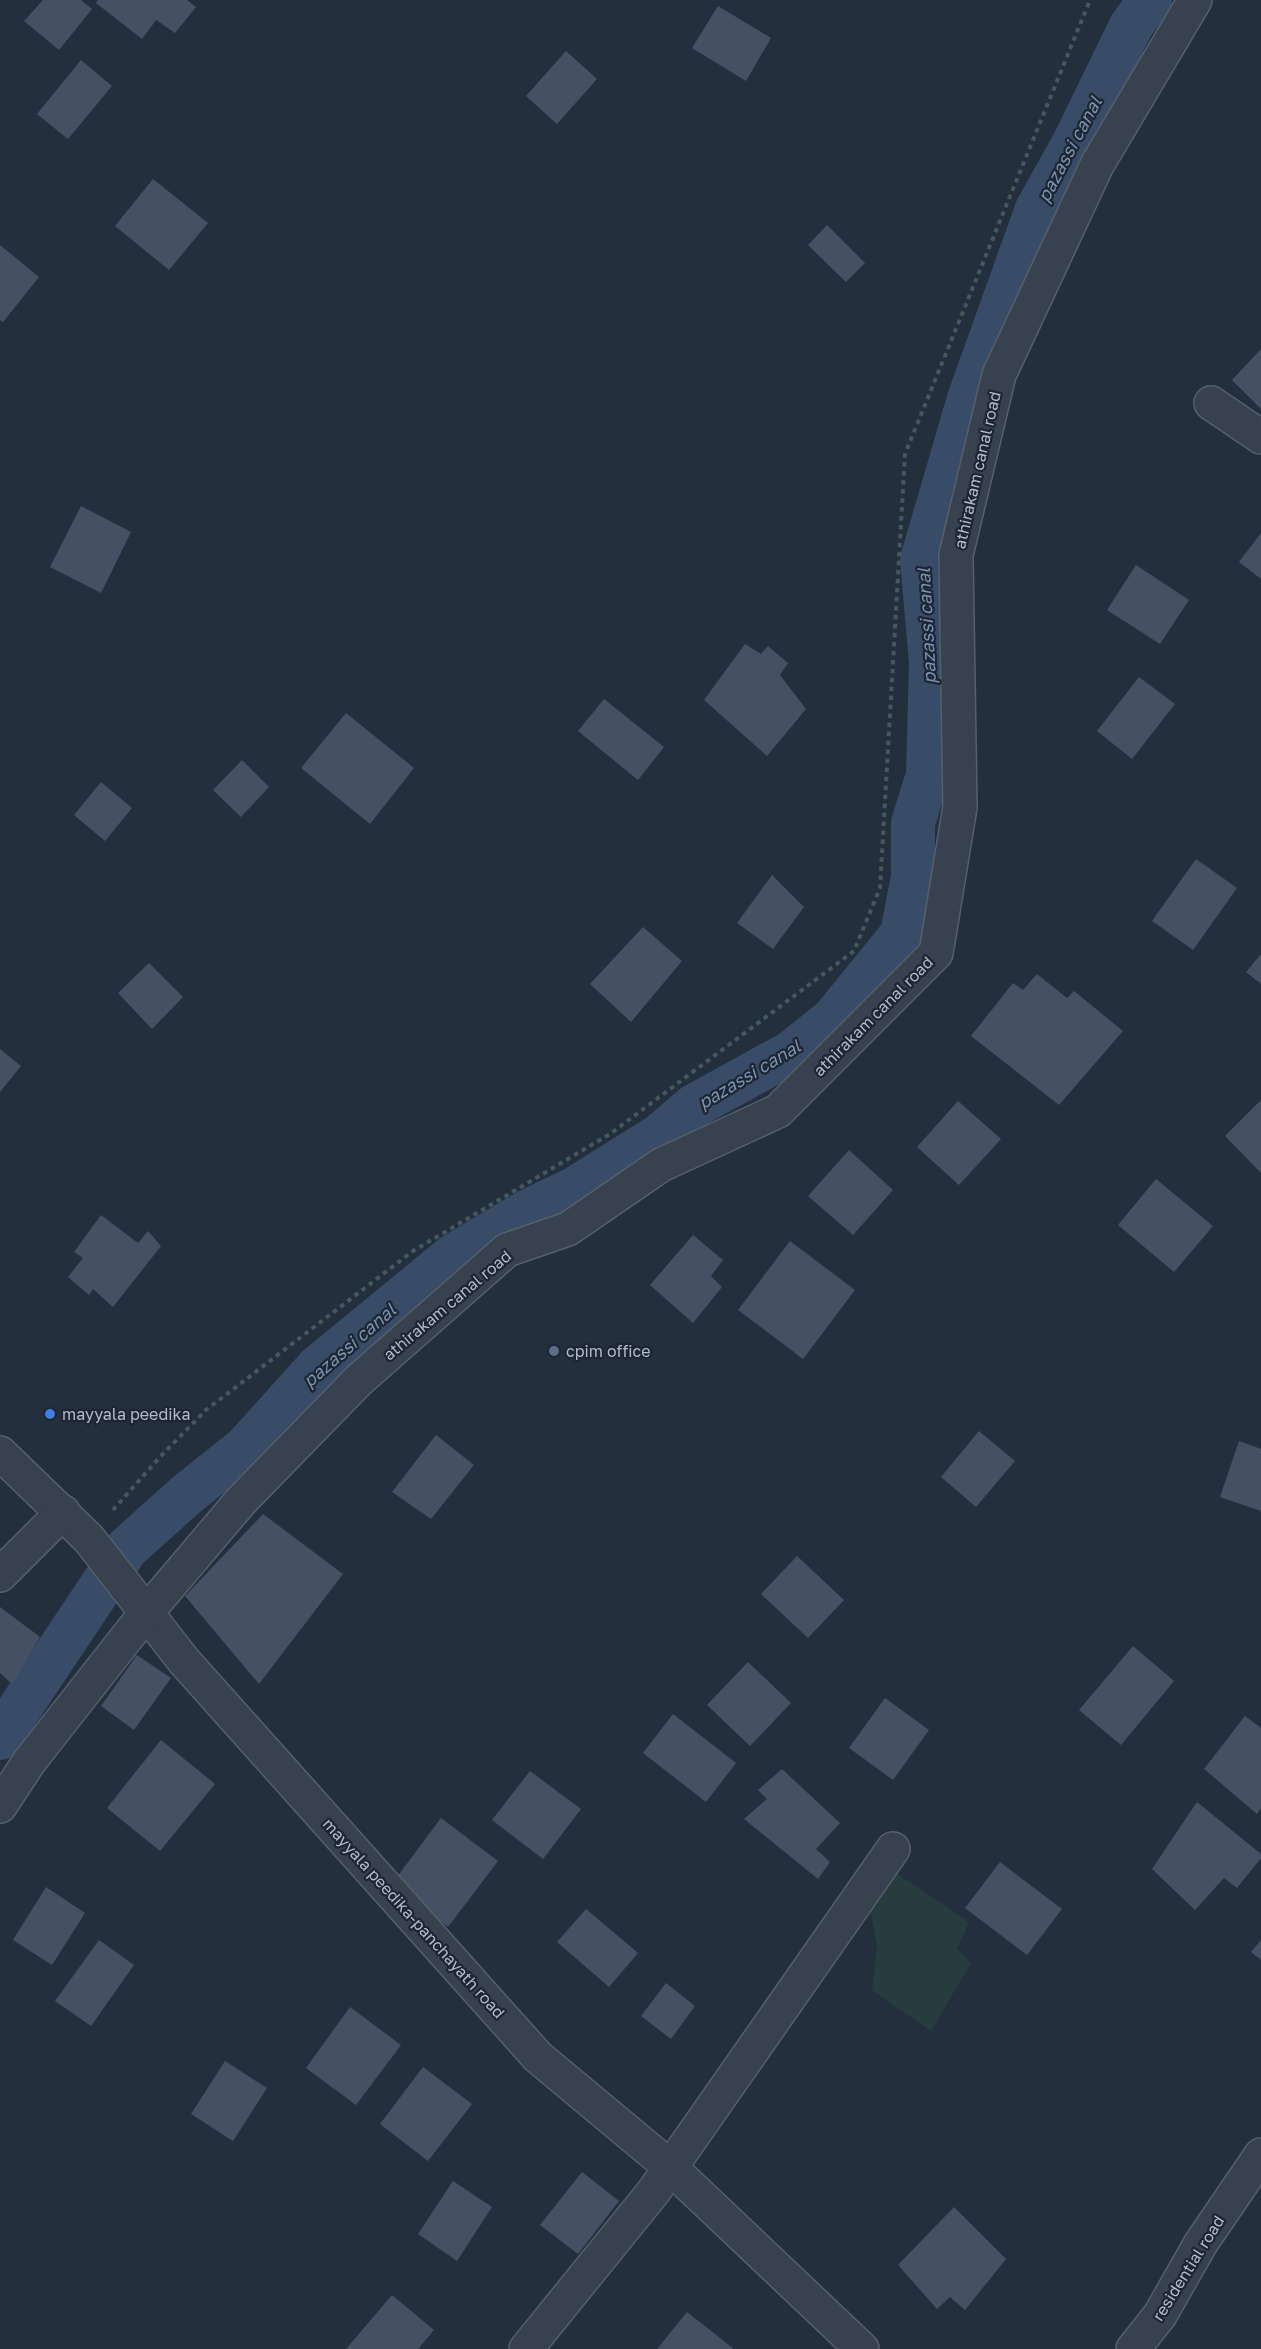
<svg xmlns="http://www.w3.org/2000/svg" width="1261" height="2349" font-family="'Golos Text',sans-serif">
	<rect width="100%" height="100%" fill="#242f3e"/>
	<!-- green -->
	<path fill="#263c3f" d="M896,1873L969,1922L957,1949L971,1963L931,2031L872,1990L877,1945L866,1892Z"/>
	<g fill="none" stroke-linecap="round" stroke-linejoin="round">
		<!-- canal -->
		<path stroke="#394c67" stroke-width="44" d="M0,1738L126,1549L186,1495L245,1448L318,1367L453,1256L530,1210L576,1188L659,1136L694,1106L792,1052L833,1019L902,934L913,877V823L928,775L931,662L922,560L969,399L1037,209L1074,143L1131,26L1150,0"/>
	</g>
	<!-- building -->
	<g fill="#455162">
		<path d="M43,0H81L92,9L59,50L24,21Z"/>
		<path d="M98,0H187L196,7L175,33L156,20L142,39L96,3Z"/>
		<path d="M718,6L771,38L746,81L692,48Z"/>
		<path d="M566,51L597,79L557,124L526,96Z"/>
		<path d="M81,60L112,86L68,139L37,114Z"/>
		<path d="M153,179L208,223L169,270L115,226Z"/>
		<path d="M827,225L865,263L846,282L808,245Z"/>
		<path d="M0,245L39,277L3,322L0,320Z"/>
		<path d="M1261,349V409L1232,380Z"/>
		<path d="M81,506L131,532L101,593L50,567Z"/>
		<path d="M1261,533V579L1239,562Z"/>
		<path d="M1136,565L1189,600L1160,644L1107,610Z"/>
		<path d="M745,644L761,654L768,646L788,663L780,675L806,709L767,756L704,700Z"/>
		<path d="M1139,677L1175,704L1132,759L1097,731Z"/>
		<path d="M604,699L664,747L638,780L578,731Z"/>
		<path d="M346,713L414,768L370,824L301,768Z"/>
		<path d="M242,760L269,787L241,817L213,790Z"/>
		<path d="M101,782L132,808L105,841L74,815Z"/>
		<path d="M1196,859L1237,888L1193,950L1152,921Z"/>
		<path d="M772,875L804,907L773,949L737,923Z"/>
		<path d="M643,927L682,961L631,1022L590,984Z"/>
		<path d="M1261,954V984L1246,972Z"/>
		<path d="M149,963L183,997L152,1029L118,993Z"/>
		<path d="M1037,974L1067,998L1074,991L1123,1031L1059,1105L971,1036L1013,983L1023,990Z"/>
		<path d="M0,1049L21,1066L0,1092Z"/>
		<path d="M1261,1100V1173L1225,1136Z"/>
		<path d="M958,1101L1001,1139L959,1185L917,1147Z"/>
		<path d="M849,1150L893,1190L853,1235L808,1196Z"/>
		<path d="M1156,1179L1213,1226L1174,1272L1118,1225Z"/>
		<path d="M101,1215L138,1243L148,1231L161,1246L113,1307L93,1289L89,1295L68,1277L83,1258L74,1252Z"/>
		<path d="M693,1235L723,1260L711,1276L722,1287L693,1323L650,1285Z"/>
		<path d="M790,1241L855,1290L803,1359L738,1310Z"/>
		<path d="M979,1431L1015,1461L976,1507L941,1477Z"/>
		<path d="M436,1435L474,1465L431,1519L392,1492Z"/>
		<path d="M1239,1441L1261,1449V1511L1220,1497Z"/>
		<path d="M263,1514L343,1574L259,1684L185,1596Z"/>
		<path d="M797,1556L844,1600L808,1638L761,1594Z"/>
		<path d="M0,1607L40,1637L12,1684L0,1673Z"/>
		<path d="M1133,1646L1174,1681L1121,1745L1079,1710Z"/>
		<path d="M137,1655L171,1678L134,1730L101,1706Z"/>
		<path d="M748,1662L791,1703L750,1746L707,1705Z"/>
		<path d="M885,1698L929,1730L893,1780L849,1748Z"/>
		<path d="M673,1714L736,1763L706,1802L643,1753Z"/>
		<path d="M1245,1716L1261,1728V1808L1257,1814L1204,1769Z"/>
		<path d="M161,1740L215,1784L160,1851L107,1808Z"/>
		<path d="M782,1769L840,1823L816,1849L830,1862L818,1879L744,1819L767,1799L758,1790Z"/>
		<path d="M530,1771L581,1809L543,1859L492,1820Z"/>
		<path d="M1197,1802L1261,1854V1858L1237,1888L1224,1878L1195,1910L1152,1869Z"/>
		<path d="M441,1818L498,1861L448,1927L391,1885Z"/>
		<path d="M1000,1862L1062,1909L1027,1955L965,1908Z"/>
		<path d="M46,1887L85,1913L52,1965L13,1940Z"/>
		<path d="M586,1909L638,1953L609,1987L557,1942Z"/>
		<path d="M99,1940L134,1965L91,2026L55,2001Z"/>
		<path d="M1261,1940V1960L1251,1952Z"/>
		<path d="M666,1983L695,2006L671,2039L641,2016Z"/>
		<path d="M350,2007L401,2045L356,2105L306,2068Z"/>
		<path d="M225,2061L267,2088L233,2141L191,2114Z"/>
		<path d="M423,2067L472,2104L428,2161L380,2124Z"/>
		<path d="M582,2172L619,2201L578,2254L540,2225Z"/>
		<path d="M453,2181L492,2207L457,2261L418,2234Z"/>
		<path d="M954,2207L1006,2259L965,2310L950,2297L937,2309L898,2265Z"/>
		<path d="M392,2295L434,2330L418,2349H346Z"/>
		<path d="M687,2312L734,2349H657Z"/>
	</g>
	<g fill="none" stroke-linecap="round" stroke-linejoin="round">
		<defs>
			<g id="street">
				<path d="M1211,403L1261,437"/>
				<path d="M0,1453L89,1539L184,1661L538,2057L670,2167L862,2349"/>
				<path d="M0,1575L63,1512"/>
				<path d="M0,1806L29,1762L146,1613L241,1501L359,1380L507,1250L568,1229L661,1165L778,1111L936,953L960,807L956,555L999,375L1097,165L1195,0"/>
				<path d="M526,2349L654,2191L893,1849"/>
				<path d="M1133,2349L1160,2315L1201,2243L1261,2155"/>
			</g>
		</defs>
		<!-- street casing -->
		<use href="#street" stroke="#565f6c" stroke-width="36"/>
		<!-- path -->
		<path stroke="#44595c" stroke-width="4" stroke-dasharray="4.5 4.5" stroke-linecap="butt" d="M113,1510L159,1458L206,1410L413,1251L610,1134L854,951L880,888L905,454L1090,0"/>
		<!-- street -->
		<use href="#street" stroke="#38414e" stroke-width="33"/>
	</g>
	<!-- markers -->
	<circle fill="#5c6f8a" stroke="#1d2633" stroke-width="2" cx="554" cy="1351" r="6"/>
	<circle fill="#3f7fe0" stroke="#1d2633" stroke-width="2" cx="50" cy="1414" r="6"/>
	<g text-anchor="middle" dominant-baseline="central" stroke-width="4.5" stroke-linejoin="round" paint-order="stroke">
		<!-- street labels -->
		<g font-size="16" fill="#b4bcc9" stroke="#1d2633">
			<text transform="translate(977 470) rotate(-77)">athirakam canal road</text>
			<text transform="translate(873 1016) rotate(-45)">athirakam canal road</text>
			<text transform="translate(447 1305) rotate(-40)">athirakam canal road</text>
			<text transform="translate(414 1918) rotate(48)">mayyala peedika-panchayath road</text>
			<text transform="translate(1188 2268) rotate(-58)">residential road</text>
		</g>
		<!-- poi labels -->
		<g font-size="16" fill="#b4bcc9" stroke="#1d2633" text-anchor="start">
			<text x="566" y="1351">cpim office</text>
			<text x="62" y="1414">mayyala peedika</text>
		</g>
		<!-- water labels -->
		<g font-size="18" font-style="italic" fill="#7c92b1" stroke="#1d2633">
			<text transform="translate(1069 149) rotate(-62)">pazassi canal</text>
			<text transform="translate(926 626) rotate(-93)">pazassi canal</text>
			<text transform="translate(749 1074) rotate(-31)">pazassi canal</text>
			<text transform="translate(349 1345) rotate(-41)">pazassi canal</text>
		</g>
	</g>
</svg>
